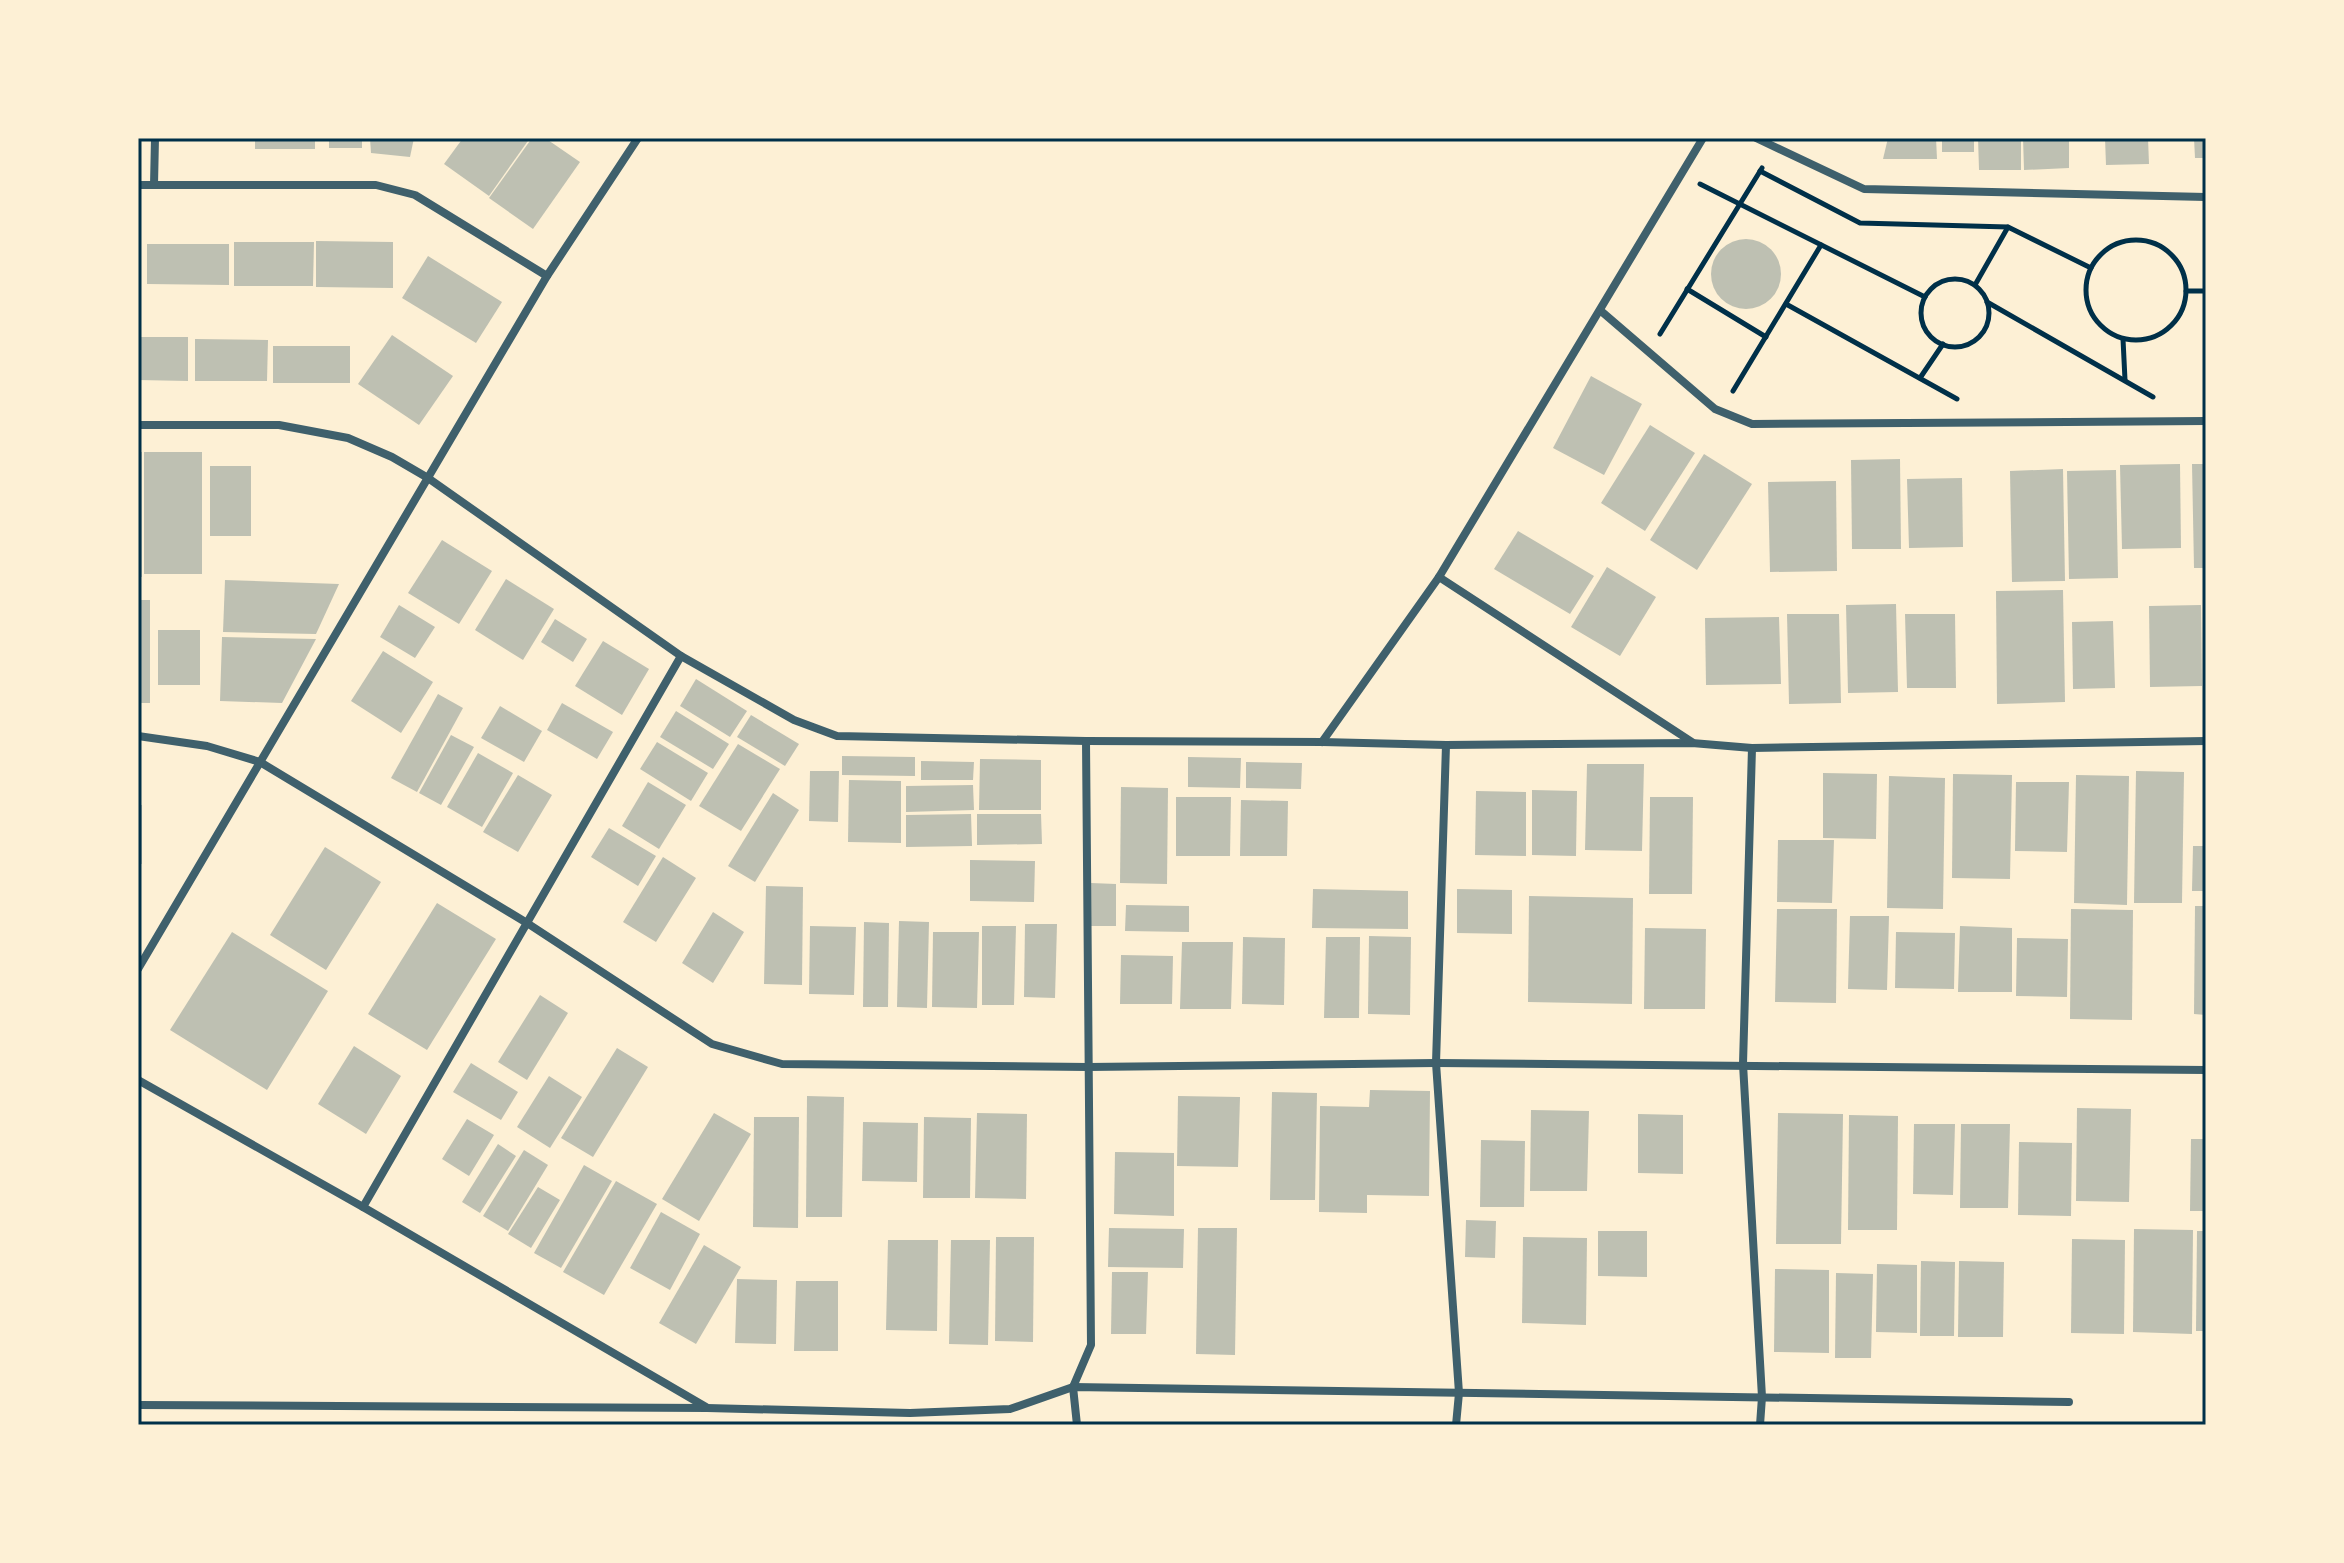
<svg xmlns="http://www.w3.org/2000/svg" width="2344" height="1563" font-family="'Alegreya Sans',sans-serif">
	<rect width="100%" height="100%" fill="#fdf0d5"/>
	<!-- building -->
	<g fill="#bec0b2">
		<rect x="255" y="138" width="60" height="11"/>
		<rect x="329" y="138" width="33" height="10"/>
		<path d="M370,138H414L410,157L371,153Z"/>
		<path d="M463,138H530L489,196L444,164Z"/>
		<path d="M532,138H545L580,162L533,229L489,198Z"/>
		<path d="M1888,138H1936L1937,159H1883Z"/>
		<rect x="1942" y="138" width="32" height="14"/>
		<path d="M1978,138H2021V170H1979Z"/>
		<path d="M2023,138H2069V168L2024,170Z"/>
		<path d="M2105,138H2148L2149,164L2106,165Z"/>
		<path d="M2194,138H2206V158H2195Z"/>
		<circle cx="1746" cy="274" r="35"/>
		<path d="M316,241L393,242V288L316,287Z"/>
		<path d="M234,242H314L313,286H234Z"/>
		<path d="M147,244H229V285L147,284Z"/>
		<path d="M428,256L502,302L476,343L402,298Z"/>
		<path d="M392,335L453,376L419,425L358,384Z"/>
		<path d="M138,337H188V381L138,380Z"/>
		<path d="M195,339L268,340L267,381H195Z"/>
		<rect x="273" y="346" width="77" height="37"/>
		<path d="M1591,376L1642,404L1604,475L1553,448Z"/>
		<path d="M1650,425L1695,453L1645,531L1601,503Z"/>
		<rect x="138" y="452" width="4" height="125"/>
		<rect x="144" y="452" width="58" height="122"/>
		<path d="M1704,454L1752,484L1697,570L1650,540Z"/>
		<path d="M1900,459L1901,549H1852L1851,460Z"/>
		<path d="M2180,464L2181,548L2122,549L2120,465Z"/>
		<path d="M2192,464H2206V568H2194Z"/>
		<rect x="210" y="466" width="41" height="70"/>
		<path d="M2063,469L2065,581L2012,582L2010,471Z"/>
		<path d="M2116,470L2118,578L2069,579L2067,471Z"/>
		<path d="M1962,478L1963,547L1909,548L1907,479Z"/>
		<path d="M1836,481L1837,571L1770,572L1768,482Z"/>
		<path d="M1518,531L1594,576L1570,614L1494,569Z"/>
		<path d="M442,540L492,571L459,624L408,593Z"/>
		<path d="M1607,567L1656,597L1620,656L1571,627Z"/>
		<path d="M506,579L554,609L523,660L475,630Z"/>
		<path d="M225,580L339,584L316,634L223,632Z"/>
		<path d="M2063,590L2065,702L1997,704L1996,591Z"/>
		<rect x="138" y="600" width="12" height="103"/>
		<path d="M1896,604L1898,692L1848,693L1846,605Z"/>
		<path d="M399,605L435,627L415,658L380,637Z"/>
		<path d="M2201,605L2202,686L2150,687L2149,606Z"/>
		<path d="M1787,614H1839L1841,703L1789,704Z"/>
		<path d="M1905,614H1955L1956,688H1907Z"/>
		<path d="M1779,617L1781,684L1706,685L1705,618Z"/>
		<path d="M555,619L587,639L573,662L541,642Z"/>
		<path d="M2113,621L2115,688L2073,689L2072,622Z"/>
		<rect x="158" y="630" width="42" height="55"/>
		<path d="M222,637L316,639L282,703L220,701Z"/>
		<path d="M603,641L649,669L622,715L575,686Z"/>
		<path d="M383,651L433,682L401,733L351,701Z"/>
		<path d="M696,679L747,711L730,737L680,706Z"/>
		<path d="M438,694L463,708L417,792L391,778Z"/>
		<path d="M562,703L613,732L597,759L547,730Z"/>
		<path d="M500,706L542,731L524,762L481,738Z"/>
		<path d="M676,711L729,744L713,769L660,737Z"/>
		<path d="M751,715L799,744L785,766L737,737Z"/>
		<path d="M451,735L474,747L441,805L419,793Z"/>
		<path d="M657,742L708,773L691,801L640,769Z"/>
		<path d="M738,744L780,769L741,831L699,806Z"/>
		<path d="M478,753L513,773L482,827L447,807Z"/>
		<path d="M842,756L915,757V776L842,775Z"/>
		<path d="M1188,757L1241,758L1240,788L1188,787Z"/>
		<path d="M980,759L1041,760V810H979Z"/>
		<path d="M921,761L974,762L973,780H921Z"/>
		<path d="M1246,762L1302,763L1301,789L1246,788Z"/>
		<path d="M1587,764H1644L1642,851L1585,850Z"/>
		<path d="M810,771H839L838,822L809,821Z"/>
		<path d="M2136,771L2184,772L2182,903H2134Z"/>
		<path d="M1823,773L1877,774L1876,839L1823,838Z"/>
		<path d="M1953,774L2012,775L2010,879L1952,878Z"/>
		<path d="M518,775L552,795L518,852L483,832Z"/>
		<path d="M2076,775L2129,776L2127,905L2074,903Z"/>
		<path d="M1889,776L1945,778L1943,909L1887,908Z"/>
		<path d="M849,780L901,781V843L848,842Z"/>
		<path d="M648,782L686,805L659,849L622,826Z"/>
		<path d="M2016,782H2069L2067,852L2015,851Z"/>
		<path d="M973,785L974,810L906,812V786Z"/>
		<path d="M1121,787L1168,788L1167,884L1120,883Z"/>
		<path d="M1532,790L1577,791L1576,856L1532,855Z"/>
		<path d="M1476,791L1526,792V856L1475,855Z"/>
		<path d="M773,793L799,810L755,882L728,866Z"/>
		<path d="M1176,797H1231L1230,856H1176Z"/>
		<path d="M1650,797H1693L1692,894H1649Z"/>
		<path d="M1241,800L1288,801L1287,856H1240Z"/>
		<rect x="138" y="805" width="4" height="59"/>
		<path d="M971,814L972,846L906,847V815Z"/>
		<path d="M977,814H1041L1042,844L977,845Z"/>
		<path d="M609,828L656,856L638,886L591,857Z"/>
		<path d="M1778,840H1834L1832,903L1777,902Z"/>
		<path d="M2193,846H2206V891H2192Z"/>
		<path d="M325,847L381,882L326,970L270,935Z"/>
		<path d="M663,857L696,878L656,942L623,922Z"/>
		<path d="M970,860L1035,861L1034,902L970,901Z"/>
		<path d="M1091,883L1116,884V926H1090Z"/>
		<path d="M766,886L803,887L802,985L764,984Z"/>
		<path d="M1313,889L1408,891V929L1312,928Z"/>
		<path d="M1457,889L1512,890V934L1457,933Z"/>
		<path d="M1529,896L1633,898L1632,1004L1528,1002Z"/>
		<path d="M437,903L496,939L427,1050L368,1014Z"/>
		<path d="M1126,905L1189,906V932L1125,931Z"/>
		<path d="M2195,906H2206V1015L2194,1014Z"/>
		<path d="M1777,909H1837L1836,1003L1775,1002Z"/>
		<path d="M2071,909L2133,910L2132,1020L2070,1019Z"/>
		<path d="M713,912L744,932L713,983L682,963Z"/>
		<path d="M1850,916H1889L1887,990L1848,989Z"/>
		<path d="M899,921L929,922L927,1008L897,1007Z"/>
		<path d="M864,922L889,923L888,1007H863Z"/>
		<path d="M1025,924H1057L1055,998L1024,997Z"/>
		<path d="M810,926L856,927L854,995L809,994Z"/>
		<path d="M982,926H1016L1014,1005H982Z"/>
		<path d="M1960,926L2012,928V992H1958Z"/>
		<path d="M1645,928L1706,929L1705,1009H1644Z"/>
		<path d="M232,932L328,991L267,1090L170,1030Z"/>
		<path d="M933,932H979L977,1008L932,1007Z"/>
		<path d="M1896,932L1955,933L1954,989L1895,988Z"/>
		<path d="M1369,936L1411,937L1410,1015L1368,1014Z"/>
		<path d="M1243,937L1285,938L1284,1005L1242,1004Z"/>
		<path d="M1326,937H1360L1359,1018H1324Z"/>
		<path d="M2017,938L2068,939L2067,997L2016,996Z"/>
		<path d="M1182,942H1233L1231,1009H1180Z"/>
		<path d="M1121,955L1173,956L1172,1004H1120Z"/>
		<path d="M540,995L568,1013L527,1080L498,1062Z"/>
		<path d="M354,1046L401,1076L366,1134L318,1104Z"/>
		<path d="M617,1048L648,1067L593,1157L561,1138Z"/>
		<path d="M471,1063L518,1092L501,1120L453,1092Z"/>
		<path d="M549,1076L582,1097L550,1148L517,1127Z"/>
		<path d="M1370,1090L1430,1091L1429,1196L1367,1195V1213L1319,1212L1320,1106L1369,1107Z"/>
		<path d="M1272,1092L1317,1093L1315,1200H1270Z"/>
		<path d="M807,1096L844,1097L842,1217H806Z"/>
		<path d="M1178,1096L1240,1097L1238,1167L1177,1166Z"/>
		<path d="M2077,1108L2131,1109L2129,1202L2076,1201Z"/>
		<path d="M1531,1110L1589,1111L1587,1191H1530Z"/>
		<path d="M714,1113L751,1134L699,1221L662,1199Z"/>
		<path d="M977,1113L1027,1114L1026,1199L975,1198Z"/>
		<path d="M1778,1113L1843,1114L1841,1244H1776Z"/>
		<path d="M1638,1114L1683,1115V1174L1638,1173Z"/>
		<path d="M1849,1115L1898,1116L1897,1230H1848Z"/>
		<path d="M754,1117H799L798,1228L753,1227Z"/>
		<path d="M924,1117L971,1118L970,1198H923Z"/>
		<path d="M467,1119L494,1135L469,1176L442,1159Z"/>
		<path d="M863,1122L918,1123L917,1182L862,1181Z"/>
		<path d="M1914,1124H1955L1953,1195L1913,1194Z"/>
		<path d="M1961,1124H2010L2008,1208H1960Z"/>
		<path d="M2191,1139H2206V1211H2190Z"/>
		<path d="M1481,1140L1525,1141L1524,1207H1480Z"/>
		<path d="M2019,1142L2072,1143L2071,1216L2018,1215Z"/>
		<path d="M498,1144L516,1156L480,1213L462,1202Z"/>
		<path d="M524,1150L548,1165L508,1231L483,1216Z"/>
		<path d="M1115,1152L1174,1153V1216L1114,1214Z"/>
		<path d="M584,1165L612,1181L561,1268L534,1253Z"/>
		<path d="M616,1181L657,1204L604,1295L563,1272Z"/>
		<path d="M538,1187L560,1200L531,1248L508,1234Z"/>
		<path d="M661,1212L700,1234L670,1290L630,1268Z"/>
		<path d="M1466,1220L1496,1221L1495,1258L1465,1257Z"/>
		<path d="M1109,1228L1184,1229L1183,1268L1108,1267Z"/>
		<path d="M1198,1228H1237L1235,1355L1196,1354Z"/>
		<path d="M2134,1229L2193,1230L2192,1334L2133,1332Z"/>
		<path d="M1598,1231H1647V1277L1598,1276Z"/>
		<path d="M2197,1231H2206V1331H2196Z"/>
		<path d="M996,1237H1034L1033,1342L995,1341Z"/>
		<path d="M1523,1237L1587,1238L1586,1325L1522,1323Z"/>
		<path d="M2072,1239L2125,1240L2124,1334L2071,1333Z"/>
		<path d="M888,1240H938L937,1331L886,1330Z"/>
		<path d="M951,1240H990L988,1345L949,1344Z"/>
		<path d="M704,1245L741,1267L696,1344L659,1323Z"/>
		<path d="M1921,1261L1955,1262L1954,1336H1920Z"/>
		<path d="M1959,1261L2004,1262L2003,1337H1958Z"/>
		<path d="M1877,1264L1917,1265V1333L1876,1332Z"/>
		<path d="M1775,1269L1829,1270V1353L1774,1352Z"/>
		<path d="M1112,1272H1148L1146,1334H1111Z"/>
		<path d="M1836,1273L1873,1274L1871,1358H1835Z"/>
		<path d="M737,1279L777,1280L776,1344L735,1343Z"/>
		<path d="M796,1281H838V1351H794Z"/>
	</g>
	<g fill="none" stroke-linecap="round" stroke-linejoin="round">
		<!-- path -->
		<g stroke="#003049" stroke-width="5">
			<path d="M1760,171L1860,223L2008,227"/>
			<path d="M1700,184L1925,297"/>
			<circle cx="2136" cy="290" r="50"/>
			<circle cx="1955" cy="313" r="34"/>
			<path d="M1975,285L2008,227L2091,268"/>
			<path d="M1687,289L1766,337"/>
			<path d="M2186,291H2206"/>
			<path d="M1987,302L2153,397"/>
			<path d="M1786,304L1957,399"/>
			<path d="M1660,334L1762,168"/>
			<path d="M2123,339L2125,380"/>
			<path d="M1920,378L1943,344"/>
			<path d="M1733,391L1821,245"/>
		</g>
		<!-- minor -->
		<g stroke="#3f606c" stroke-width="8">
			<path d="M1756,138L1864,189L2206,197"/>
			<path d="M138,185H376L415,195L547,276"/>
			<path d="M154,185L155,138"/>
			<path d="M1601,311L1715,409L1752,424L2206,421"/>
			<path d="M138,425H279L348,438L392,457L428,478L681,656L794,720L837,736L1086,741L1322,742L1446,745L1692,743L1752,748L2206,741"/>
			<path d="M1439,577L1692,742"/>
			<path d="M138,736L207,746L260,762L527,923L712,1044L782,1064L1088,1067L1436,1063L2206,1070"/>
			<path d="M1322,742L1439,577L1703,138"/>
			<path d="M1446,745L1436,1063L1459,1393L1456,1425"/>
			<path d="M1752,748L1743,1064L1762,1397L1760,1425"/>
			<path d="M138,969L547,276L638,138"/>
			<path d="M138,1080L363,1207L706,1407"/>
			<path d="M363,1207L681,656"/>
			<path d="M138,1405L707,1408L910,1413L1010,1409L1073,1387L2069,1402"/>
			<path d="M1077,1425L1073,1387L1091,1345L1086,741"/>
		</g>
	</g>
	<!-- border -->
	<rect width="2344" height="1563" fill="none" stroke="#fdf0d5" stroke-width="280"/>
	<rect x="140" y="140" width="2064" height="1283" fill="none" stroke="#003049" stroke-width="3"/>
</svg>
